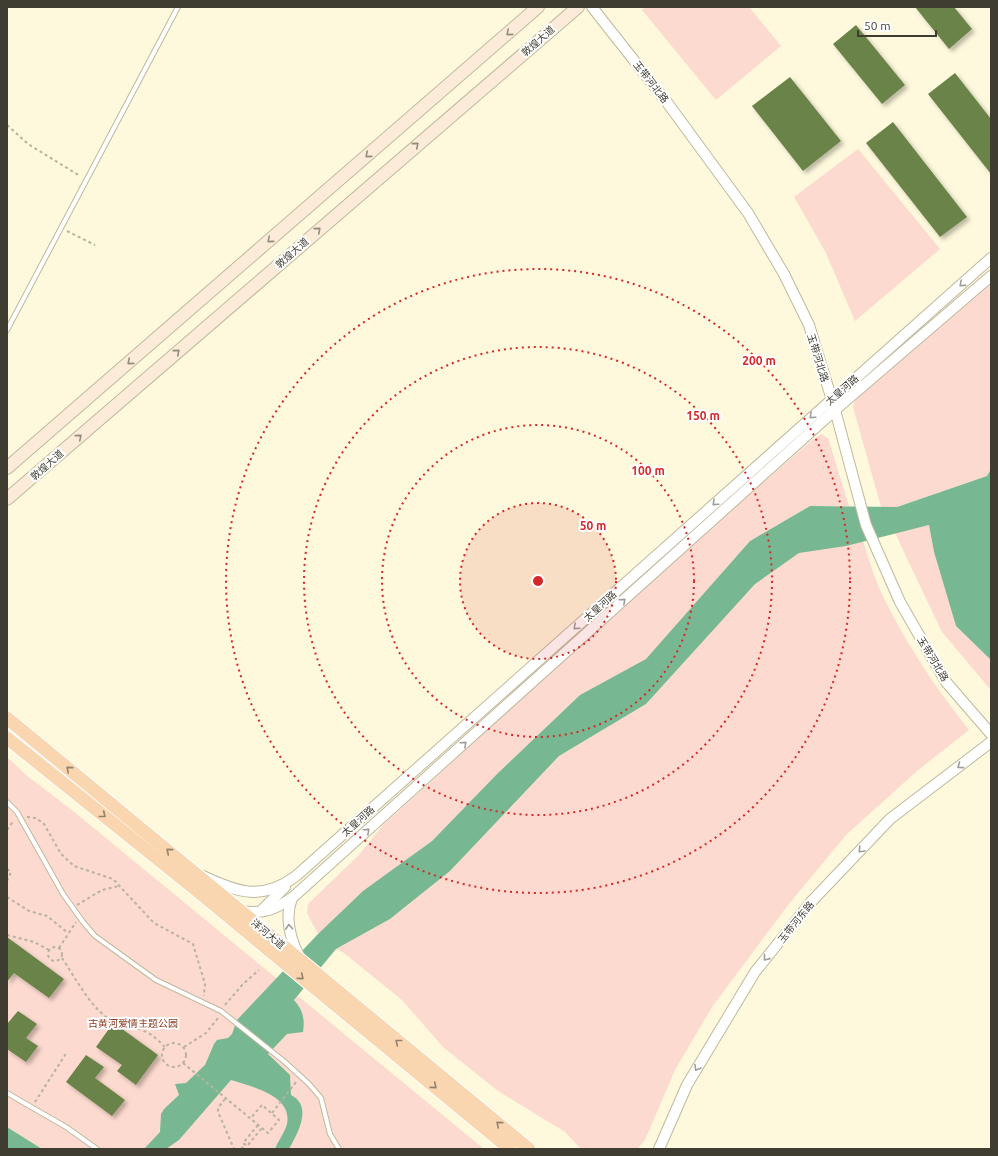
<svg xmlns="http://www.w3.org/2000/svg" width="998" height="1156" font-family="Ubuntu,'Noto Sans SC',sans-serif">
	<defs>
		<filter id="shadow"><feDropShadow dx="3" dy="3" stdDeviation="2" flood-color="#0004"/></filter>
	</defs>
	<rect width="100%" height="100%" fill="#fef8dc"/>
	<!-- green -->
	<g fill="#fddacf">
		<path d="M646,7H749L781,46L716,100L642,10Z"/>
		<path d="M858,149L940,249L855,321L825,251L794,197Z"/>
		<path d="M991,280V469L987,476L897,507H881L853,407L856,398Z"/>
		<path d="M821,434L828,438L849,506H810L750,541L646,660L580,695L497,774L432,841L368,888L318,934L307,913L308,904L358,856L383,825L665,569L812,440Z"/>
		<path d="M929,525L934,552L956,626L991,660V690L942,632L895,533Z"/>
		<path d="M863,541C868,557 873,573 879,588C903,639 934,686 969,730L917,771L846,835L788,905L712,1007L675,1070L645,1140L637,1149H581L565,1132L498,1091L443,1047L402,1000L344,953L336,949L390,919L450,871L559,756L646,704L755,583L799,553Z"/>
		<path d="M7,757L26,775L73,811L484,1149H42L7,1127Z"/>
	</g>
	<!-- water -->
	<g fill="#77b892">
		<path d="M991,469V660L956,626L934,552L929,525L846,546L799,553L755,584L646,704L559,756L450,871L390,919L336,949L294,1000C303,1010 305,1019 303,1032L287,1034L268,1054L290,1075L291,1095C313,1106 298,1133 289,1149H275C278,1141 285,1132 287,1124C293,1095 250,1086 231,1080L179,1140L166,1149H144L160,1132L161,1114L164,1109L179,1095L175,1084L186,1083L205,1065L214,1044L217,1040L228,1038L232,1034L237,1020L318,934L363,891L432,841L497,774L580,695L646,659L750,541L810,506L897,507L987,476Z"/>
		<path d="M7,1127L42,1149H7Z"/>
	</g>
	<!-- building -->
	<g fill="#6a8349" filter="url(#shadow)">
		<path d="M915,7H954L972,29L949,49Z"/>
		<path d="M856,25L905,85L882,104L833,44Z"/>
		<path d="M955,73L991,119V174L928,94Z"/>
		<path d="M790,77L841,141L803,171L752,106Z"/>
		<path d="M893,122L967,217L940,237L866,143Z"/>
		<path d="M7,937L64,979L49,998L14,973L7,982Z"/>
		<path d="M18,1011L37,1024L26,1038L38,1046L26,1062L7,1049V1024Z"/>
		<path d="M111,1026L116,1030L118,1026L158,1055L136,1085L117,1071L122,1065L96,1047Z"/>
		<path d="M86,1055L104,1067L95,1078L125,1100L112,1116L66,1082Z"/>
	</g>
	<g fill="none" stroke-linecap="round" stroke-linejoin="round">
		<defs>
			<g id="service">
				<path d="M7,330L178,7"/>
				<path d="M7,802L17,812L63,894L83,922L95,936L156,980L221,1011L285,1062L309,1084L321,1098L330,1134L339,1149"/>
				<path d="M7,1093L66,1127L97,1149"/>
			</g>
			<g id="tertiary">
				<path d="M592,7L666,101L748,213L784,274L809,325L835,410L866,525L900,602L946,682L991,734"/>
				<path d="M203,876C239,893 262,901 296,876L991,258"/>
				<path d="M240,911C263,914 272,911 292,898"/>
				<path d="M261,911L285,887"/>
				<path d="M300,958C290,939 284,919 292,898L835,410L991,276"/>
				<path d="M659,1149L687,1085L755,972L811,902L890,819L991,742"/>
			</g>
			<g id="secondary">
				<path d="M7,468L538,7"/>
				<path d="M7,499L578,7"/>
			</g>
			<g id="primary">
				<path d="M7,718L529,1149"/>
				<path d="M7,738L195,889L510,1149"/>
			</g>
		</defs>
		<!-- service casing -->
		<use href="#service" stroke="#bfb99e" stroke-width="6"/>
		<!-- tertiary casing -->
		<use href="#tertiary" stroke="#bfb99e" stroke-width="12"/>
		<!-- secondary casing -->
		<use href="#secondary" stroke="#bfb99e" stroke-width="14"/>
		<!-- primary casing -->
		<use href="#primary" stroke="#fff" stroke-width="15"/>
		<!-- path -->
		<g stroke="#b7b39d" stroke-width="2" stroke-dasharray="3 3" stroke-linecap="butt">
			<path d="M7,125L28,144L80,176"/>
			<path d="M67,231L95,245"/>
			<path d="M27,817L36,818L44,824L61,854L74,866L113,879L154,923L193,944L205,984L204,996"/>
			<path d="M7,830L14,820"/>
			<path d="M7,869L11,872L7,881"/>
			<path d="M7,897L29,911L47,916L68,933"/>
			<path d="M77,905L102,890L119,886"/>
			<path d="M7,935L34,942L49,950"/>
			<circle cx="55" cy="954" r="7"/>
			<path d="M59,948L76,922"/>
			<path d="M62,958C75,977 91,1009 111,1020C121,1025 133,1026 144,1031C152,1034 159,1041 165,1047"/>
			<path d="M225,1005L243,984L259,970"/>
			<circle cx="174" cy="1055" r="12"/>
			<path d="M184,1047L206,1033L218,1018"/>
			<path d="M183,1063L268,1133L279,1120L262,1105L250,1119"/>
			<path d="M225,1099L218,1108V1112L234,1149"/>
			<path d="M35,1102L67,1052"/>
			<path d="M272,1113L296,1082"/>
			<path d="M258,1125L243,1143L247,1146L262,1128"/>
			<path d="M241,1149L245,1145"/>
		</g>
		<!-- service -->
		<use href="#service" stroke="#fff" stroke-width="4"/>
		<!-- tertiary -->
		<use href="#tertiary" stroke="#fff" stroke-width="10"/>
		<!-- secondary -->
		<use href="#secondary" stroke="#fcebd8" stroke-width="12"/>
		<!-- primary -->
		<use href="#primary" stroke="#f9d6b0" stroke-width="13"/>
	</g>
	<!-- one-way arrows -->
	<defs><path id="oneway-chevron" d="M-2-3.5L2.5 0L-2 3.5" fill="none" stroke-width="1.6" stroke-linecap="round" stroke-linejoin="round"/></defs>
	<g stroke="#948b7d">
		<use href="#oneway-chevron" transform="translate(509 33) rotate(139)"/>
		<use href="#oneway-chevron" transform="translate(416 145) rotate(-41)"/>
		<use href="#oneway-chevron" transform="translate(368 155) rotate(139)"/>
		<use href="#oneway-chevron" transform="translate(318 230) rotate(-41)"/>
		<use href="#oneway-chevron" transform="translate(270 240) rotate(139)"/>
		<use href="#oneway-chevron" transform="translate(177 352) rotate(-41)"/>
		<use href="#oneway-chevron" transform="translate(130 362) rotate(139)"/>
		<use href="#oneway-chevron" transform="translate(79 437) rotate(-41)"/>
	</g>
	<g stroke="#9f9e98">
		<use href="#oneway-chevron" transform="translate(962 284) rotate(139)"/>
		<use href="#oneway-chevron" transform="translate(812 416) rotate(138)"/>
		<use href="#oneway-chevron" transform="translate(715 503) rotate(138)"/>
		<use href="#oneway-chevron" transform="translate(623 601) rotate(-42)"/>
		<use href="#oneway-chevron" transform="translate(576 627) rotate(138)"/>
		<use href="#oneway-chevron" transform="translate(464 744) rotate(-42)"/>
		<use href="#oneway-chevron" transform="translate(960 766) rotate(143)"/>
		<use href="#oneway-chevron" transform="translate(367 831) rotate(-42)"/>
		<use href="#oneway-chevron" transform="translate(861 850) rotate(133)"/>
		<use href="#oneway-chevron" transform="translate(289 927) rotate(-93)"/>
		<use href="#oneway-chevron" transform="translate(766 958) rotate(129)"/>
		<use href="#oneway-chevron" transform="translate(697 1068) rotate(121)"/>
	</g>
	<g stroke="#93826b">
		<use href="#oneway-chevron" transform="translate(69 769) rotate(-140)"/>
		<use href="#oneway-chevron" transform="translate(103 815) rotate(39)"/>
		<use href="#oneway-chevron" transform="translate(169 851) rotate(-140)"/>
		<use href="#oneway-chevron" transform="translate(301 977) rotate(40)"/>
		<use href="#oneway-chevron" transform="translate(398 1042) rotate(-141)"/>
		<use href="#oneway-chevron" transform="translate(434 1086) rotate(40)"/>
		<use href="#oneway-chevron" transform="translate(499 1124) rotate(-140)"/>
	</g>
	<!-- distance rings -->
	<circle cx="538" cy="581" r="78" fill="#d62828" fill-opacity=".12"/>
	<g fill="none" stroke="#d62828" stroke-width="2" stroke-dasharray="2 4">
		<circle cx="538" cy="581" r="78"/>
		<circle cx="538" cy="581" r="156"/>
		<circle cx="538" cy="581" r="234"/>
		<circle cx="538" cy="581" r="312"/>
	</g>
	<g text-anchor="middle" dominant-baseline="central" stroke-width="4" stroke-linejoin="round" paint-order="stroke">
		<!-- street labels -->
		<g font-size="10" fill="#3f3d32" stroke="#fff">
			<text transform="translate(538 41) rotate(-41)">敦煌大道</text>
			<text transform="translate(651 82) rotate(52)">玉带河北路</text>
			<text transform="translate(292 253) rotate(-41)">敦煌大道</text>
			<text transform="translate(818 358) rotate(73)">玉带河北路</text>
			<text transform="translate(842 390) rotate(-41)">太皇河路</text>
			<text transform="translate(47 465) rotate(-41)">敦煌大道</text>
			<text transform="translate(600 606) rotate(-42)">太皇河路</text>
			<text transform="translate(933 659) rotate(59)">玉带河北路</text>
			<text transform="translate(358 821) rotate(-42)">太皇河路</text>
			<text transform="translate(796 922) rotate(-51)">玉带河东路</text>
			<text transform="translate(268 934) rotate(40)">洋河大道</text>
		</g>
		<!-- park labels -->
		<g font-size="10" fill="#8c3b21" stroke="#fff">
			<text x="133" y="1023">古黄河爱情主题公园</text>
		</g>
	</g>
	<circle cx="538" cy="581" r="6" fill="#d62828" stroke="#fff" stroke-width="2"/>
	<g font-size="12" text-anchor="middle" font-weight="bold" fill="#d62828" stroke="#fff" stroke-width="4" stroke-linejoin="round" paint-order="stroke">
		<text x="759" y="365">200 m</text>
		<text x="703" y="420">150 m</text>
		<text x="648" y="475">100 m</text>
		<text x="593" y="530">50 m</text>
	</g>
	<!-- border -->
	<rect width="998" height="1156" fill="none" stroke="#3f3d32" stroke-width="16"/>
	<!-- scale -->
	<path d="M858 30v6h78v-6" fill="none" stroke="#3f3d32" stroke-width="2"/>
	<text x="864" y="30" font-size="12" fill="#3f3d32" stroke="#ffffff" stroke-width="3" paint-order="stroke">50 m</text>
</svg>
